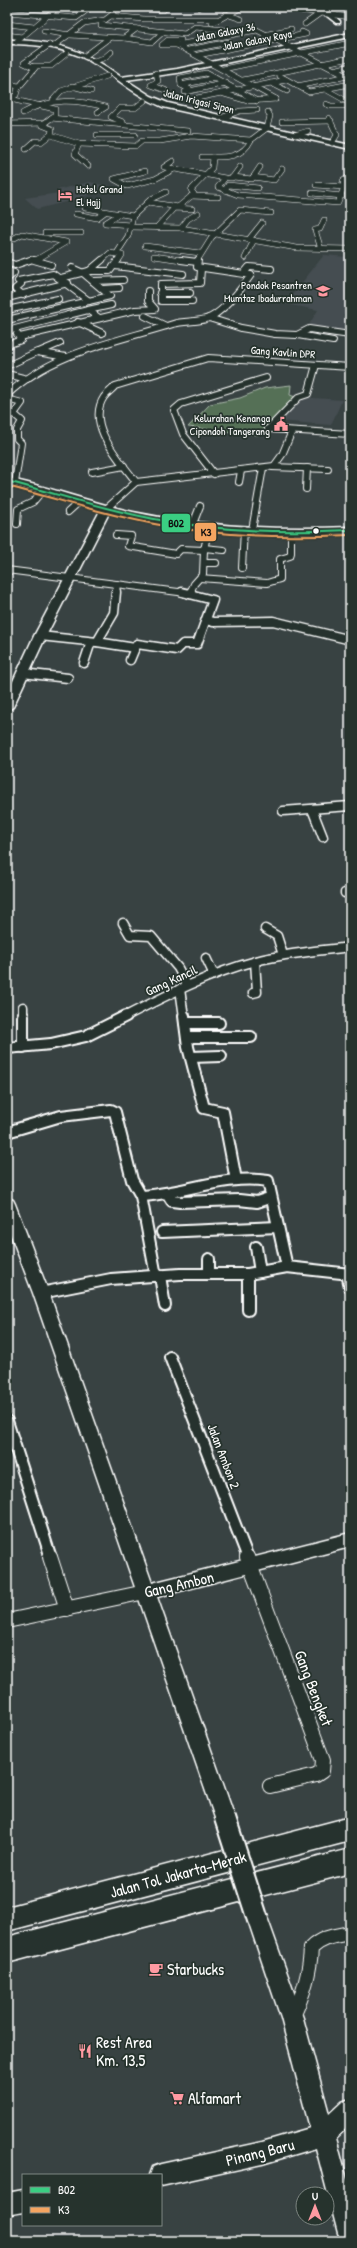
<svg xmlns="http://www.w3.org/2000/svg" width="357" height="2248" font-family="'Patrick Hand',sans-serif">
	<rect width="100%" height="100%" fill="#384242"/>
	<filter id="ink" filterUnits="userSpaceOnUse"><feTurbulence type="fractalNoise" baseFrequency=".025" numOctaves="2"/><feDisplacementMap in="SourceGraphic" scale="8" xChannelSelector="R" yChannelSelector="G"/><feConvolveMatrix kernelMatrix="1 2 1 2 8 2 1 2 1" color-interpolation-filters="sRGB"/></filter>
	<g filter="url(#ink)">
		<!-- built -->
		<g fill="#454d51">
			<path d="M90,182L111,187L74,200L37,209L25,198L59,193L57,190Z"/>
			<path d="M324,255L346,257L347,263H350V303L343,316L350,319V325L341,332L307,328L318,310L285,304Z"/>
			<path d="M300,397L342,400L331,425L278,421Z"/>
		</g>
		<!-- green -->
		<path fill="#557057" stroke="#aab8ab" d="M291,385L290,395L298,398L258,435L188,427L210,404L240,398L265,388Z"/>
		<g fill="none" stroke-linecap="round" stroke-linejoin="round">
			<defs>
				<g id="street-far4">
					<path d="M126,7L163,10L167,7"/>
					<path d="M277,7L350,17"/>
					<path d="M199,8L201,7"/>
					<path d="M7,12L76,18L91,7"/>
					<path d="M226,14L241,19"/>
					<path d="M111,16L144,19H217"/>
					<path d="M212,23L242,7"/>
					<path d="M7,24L34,27"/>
					<path d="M305,24L319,14"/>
					<path d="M101,25L185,34L195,27L225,30"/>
					<path d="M44,31L70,35L124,38L136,29"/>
					<path d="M7,35L22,37"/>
					<path d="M264,35L291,29"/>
					<path d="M124,38L152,42L163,32"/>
					<path d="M16,42L58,7"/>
					<path d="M177,45H162L168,40H181"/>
					<path d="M54,46L84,23L105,20L113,14V7"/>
					<path d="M188,50L229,42"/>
					<path d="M198,55L306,34L302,32"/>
					<path d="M85,56L109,38"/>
					<path d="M94,61L104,58L111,52"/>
					<path d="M34,66H51L67,53"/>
					<path d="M223,69L350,43"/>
					<path d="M334,70L350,66"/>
					<path d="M156,73L158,81L151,85L165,90"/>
					<path d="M280,76L309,92L350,84"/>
					<path d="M243,80L350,58"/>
					<path d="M271,83L287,91"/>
					<path d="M7,84L19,86"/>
					<path d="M181,85L215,78"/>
					<path d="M72,86L91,91"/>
					<path d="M297,86L348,76"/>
					<path d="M325,89L350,103"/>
					<path d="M191,90L181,85L180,78L206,73L257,101"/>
					<path d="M185,92L226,83"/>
					<path d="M221,93L248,101L276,99"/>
					<path d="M197,98L286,80"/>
					<path d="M10,99L55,109V115L42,125L52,129L51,135L79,144L136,146L142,141H160L191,136L251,140L267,128L270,116L268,112"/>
					<path d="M276,99L177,45L257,30L350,78"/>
					<path d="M53,100L61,91L107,76"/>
					<path d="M7,101L16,95L18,88L35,68L24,63L49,45"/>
					<path d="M326,104L331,106H350"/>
					<path d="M23,113C50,97 77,100 106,107L98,112"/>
					<path d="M51,118L188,131"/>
					<path d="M220,118L240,111L257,110"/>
					<path d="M329,118L337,135L332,143"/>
					<path d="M123,122L111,117L120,108H135L144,101"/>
					<path d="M282,122L331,121"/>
					<path d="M7,124L44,123"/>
					<path d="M97,135H135"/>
					<path d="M295,135L308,131"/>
					<path d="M79,144L75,154L88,166"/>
					<path d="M26,149L35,141L41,142L50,135"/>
					<path d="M202,157C221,157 242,160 251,140"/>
					<path d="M173,161L164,167L225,178L218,187L238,195L338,203L344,187L343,181L350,176"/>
					<path d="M145,171L114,179L127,186L155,179L174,169"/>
					<path d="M233,177L252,179L260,167"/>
					<path d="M253,177L274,180L282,169"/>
					<path d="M229,178H232L240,167"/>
					<path d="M316,185L344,187"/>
					<path d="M225,190L228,185L258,188"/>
					<path d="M312,193L342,196"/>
					<path d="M191,196L218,197"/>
					<path d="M148,202L178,207L194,194L191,190L212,168L213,157"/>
					<path d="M85,208L133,216"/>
					<path d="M76,214L97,218L105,212"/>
					<path d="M116,216L105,223L130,225"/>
					<path d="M131,227L181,228L297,248L350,249"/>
					<path d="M157,227L174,208L192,209"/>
					<path d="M181,228L188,219L198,213"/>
					<path d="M45,233H81"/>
					<path d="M249,239L262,223"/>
					<path d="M7,242L22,234L66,242L36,260"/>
					<path d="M145,246L200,253"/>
					<path d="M321,249L315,230L320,229L324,220"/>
					<path d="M117,253L128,236L133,216L151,199L166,192"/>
					<path d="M154,256L188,261"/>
					<path d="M245,258L254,240"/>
					<path d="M27,261L32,259L38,261"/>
					<path d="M101,261L110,253L122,255L118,261"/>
					<path d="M197,261L212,237L240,210L271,213"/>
				</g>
				<g id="street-far3">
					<path d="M34,260L51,265"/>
					<path d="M181,260L197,262"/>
					<path d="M7,262L15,265L30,260"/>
					<path d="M115,266L183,274"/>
					<path d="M7,271L14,273L7,279"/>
					<path d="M89,271H110L118,260"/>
					<path d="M89,271L102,260"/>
					<path d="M244,273L249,267L271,269"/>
					<path d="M61,278L89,271"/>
					<path d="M93,281L123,280"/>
					<path d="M103,289L119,288"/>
					<path d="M160,293H190"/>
					<path d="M23,295L15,289L21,284L18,281L53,274L89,301"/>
					<path d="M7,298L68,283"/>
					<path d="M192,301H161V284L200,283L201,269"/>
					<path d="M7,310L58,299"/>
					<path d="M88,310L111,305"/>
					<path d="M68,315L88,310L99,318"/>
					<path d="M145,316L166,326"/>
					<path d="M209,318L241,328L275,334L297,335L309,329L350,335"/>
					<path d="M7,320L110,296L83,273L72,268"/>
					<path d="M78,322L102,333"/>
					<path d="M11,330L69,315"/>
					<path d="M298,335L333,341"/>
					<path d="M20,337L135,310L155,309L148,301V291"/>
					<path d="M7,345L21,340L17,334"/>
					<path d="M39,352L60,343"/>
					<path d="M7,366L37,352L66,357"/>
					<path d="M7,374L27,379"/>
					<path d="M7,395C52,352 116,342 173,324C185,320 200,323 211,317C227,308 241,289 251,275L197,267L198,260"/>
					<path d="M7,399L22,403L14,414L22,421L17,430V439L21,443L15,483"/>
					<path d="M268,429L299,397L308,394L316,365"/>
					<path d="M268,429L350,434"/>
					<path d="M272,467L328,469"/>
					<path d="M92,472L124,466"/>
					<path d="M214,474L183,434L174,410L181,404L266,378"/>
					<path d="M136,482C121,461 85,425 104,397C107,393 112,390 115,386L208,358L350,367"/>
					<path d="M239,482L241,471"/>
					<path d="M306,489L307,468"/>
					<path d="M106,509L136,482L274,466L282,455L292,431"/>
					<path d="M68,512L79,502"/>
					<path d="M17,524L18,509L33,502L43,490"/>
					<path d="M193,524L200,506"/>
					<path d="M252,530L263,468"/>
					<path d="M116,535L131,536L128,546L176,554L181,549L204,550"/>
					<path d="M204,548L224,550"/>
					<path d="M204,563H216"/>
					<path d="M242,568L244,529"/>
					<path d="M7,570L186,593"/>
					<path d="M200,578L267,583L280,579V559L290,556L291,553V531"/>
					<path d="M116,593L117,584"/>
					<path d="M190,593L194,584L203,574L204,550L209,526"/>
				</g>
				<g id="street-far2">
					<path d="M190,594L191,592"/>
					<path d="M206,620L213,622L273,621L347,639L350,633"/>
					<path d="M40,636L97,642L114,613L116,592"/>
					<path d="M97,642L135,648L130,660"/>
					<path d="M135,648L137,644L177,650L183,644H197L213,600L182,592"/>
					<path d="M84,663L91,642"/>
					<path d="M22,673L68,678"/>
					<path d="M312,809L323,837"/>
					<path d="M283,811L350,806"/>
					<path d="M345,893H350"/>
					<path d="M123,923L130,935L151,936L178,968L187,985"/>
					<path d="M265,929L277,936L283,955"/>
					<path d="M206,958L214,975"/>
					<path d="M180,989L184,1017"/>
					<path d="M253,993L257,992L255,961"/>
					<path d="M23,1007V1017"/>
					<path d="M124,1017C167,995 210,973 256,961C287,953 319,951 350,947"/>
				</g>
				<g id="street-far1">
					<path d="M23,1016V1047"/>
					<path d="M184,1016L188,1047L204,1108L223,1112L236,1180"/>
					<path d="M185,1023H219"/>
					<path d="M187,1037H251"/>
					<path d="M7,1048L51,1044L86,1036L126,1016"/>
					<path d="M191,1057L221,1056"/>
					<path d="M7,1132L61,1116L111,1110L115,1112L132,1180L141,1196L156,1276"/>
					<path d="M167,1193L172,1201L180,1202L239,1200L257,1202L266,1199"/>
					<path d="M141,1196C183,1194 225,1174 268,1181L287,1267"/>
					<path d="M162,1232L278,1227"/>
					<path d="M256,1247L260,1272"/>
					<path d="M209,1259V1274"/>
					<path d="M347,1273L350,1287"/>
					<path d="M248,1274V1310"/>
					<path d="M160,1276L165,1306"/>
					<path d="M41,1293L111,1279L180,1274H248L287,1267L350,1274"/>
					<path d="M170,1357L248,1558"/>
					<path d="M7,1421L51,1558"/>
				</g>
				<g id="street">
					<path d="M50,1557L67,1609"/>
					<path d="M247,1557L323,1760L322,1771L316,1775L270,1786"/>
					<path d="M7,1621L145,1592"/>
					<path d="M292,2018C303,1996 310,1973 311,1948C322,1937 335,1936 350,1933"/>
				</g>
				<g id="secondary">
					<path d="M334,7H341L334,16L340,21V23H336L327,16Z"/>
					<path d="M350,33V37L177,73L126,80L151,96L168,103L350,145V149L163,107C138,97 120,81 98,66C71,48 39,44 7,44V40C53,40 84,49 121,77L177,69Z"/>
					<path d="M106,506L111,509L46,636L13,707L7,711V694L34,636L101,509Z"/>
					<path d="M7,1198L13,1200L15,1204L49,1293L152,1583L350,1533V1547L157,1597L235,1818L232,1824L225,1827L218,1824L215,1818L33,1293L7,1225Z"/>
					<path d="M258,1910L265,1913L268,1920L303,2018L329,2114L342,2102L350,2099V2125L336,2138L350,2191V2241H342L338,2233L316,2148L262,2164L161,2186V2175H150L153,2167L161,2164L262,2142L310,2128L281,2018L248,1920L251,1913Z"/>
					<path d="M23,2190V2212L7,2215V2193Z"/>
				</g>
				<path id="primary" d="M7,478C49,487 90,502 133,512C204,527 278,530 350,527V533C278,537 204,534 133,519C90,509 49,494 7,484Z"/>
				<g id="highway">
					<path d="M350,1817V1841L7,1931V1907Z"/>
					<path d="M350,1849V1873L7,1963V1937Z"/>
				</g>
			</defs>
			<!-- street-far4 casing -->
			<use href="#street-far4" stroke="#fff" stroke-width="6"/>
			<!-- street-far3 casing -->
			<use href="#street-far3" stroke="#fff" stroke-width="8"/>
			<!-- street-far2 casing -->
			<use href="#street-far2" stroke="#fff" stroke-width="11"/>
			<!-- street-far1 casing -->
			<use href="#street-far1" stroke="#fff" stroke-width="14"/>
			<!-- street casing -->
			<use href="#street" stroke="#fff" stroke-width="16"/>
			<!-- secondary casing -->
			<use href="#secondary" stroke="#fff" stroke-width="3"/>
			<!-- primary casing -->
			<use href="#primary" stroke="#fff" stroke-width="3"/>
			<!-- highway casing -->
			<use href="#highway" stroke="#fff" stroke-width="3"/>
			<!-- street-far4 -->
			<use href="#street-far4" stroke="#26332d" stroke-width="5"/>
			<!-- street-far3 -->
			<use href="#street-far3" stroke="#26332d" stroke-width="6"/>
			<!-- street-far2 -->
			<use href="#street-far2" stroke="#26332d" stroke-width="8"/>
			<!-- street-far1 -->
			<use href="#street-far1" stroke="#26332d" stroke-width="10"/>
			<!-- street -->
			<use href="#street" stroke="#26332d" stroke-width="14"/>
			<!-- secondary -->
			<use href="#secondary" fill="#26332d" fill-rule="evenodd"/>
			<!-- primary -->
			<use href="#primary" fill="#26332d" fill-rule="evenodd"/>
			<!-- highway -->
			<use href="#highway" fill="#26332d" fill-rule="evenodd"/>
			<defs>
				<path id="secondary-bridge" d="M225,1818L258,1920"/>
			</defs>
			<!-- secondary-bridge casing -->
			<use href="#secondary-bridge" stroke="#fff" stroke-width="24" stroke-linecap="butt"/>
			<!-- secondary-bridge -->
			<use href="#secondary-bridge" stroke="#26332d" stroke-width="20"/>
			<defs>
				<path id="bus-1" d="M7,481C58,494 108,511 160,520C223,532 286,533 350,530"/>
				<path id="bus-2" d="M7,486C58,499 108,516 160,525C223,537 286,538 350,535"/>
			</defs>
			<!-- bus-1 casing -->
			<use href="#bus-1" stroke="#26332d" stroke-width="4"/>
			<!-- bus-2 casing -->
			<use href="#bus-2" stroke="#26332d" stroke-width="4"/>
			<!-- bus-1 -->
			<use href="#bus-1" stroke="#3ace82" stroke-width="2"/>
			<!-- bus-2 -->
			<use href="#bus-2" stroke="#f4a460" stroke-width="2"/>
		</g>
	</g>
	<!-- icons -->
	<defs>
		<symbol id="hotel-bare" viewBox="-9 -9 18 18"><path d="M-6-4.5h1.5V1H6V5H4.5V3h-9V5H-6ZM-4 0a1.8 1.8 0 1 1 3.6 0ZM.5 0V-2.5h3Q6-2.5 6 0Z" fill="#ff9aa2" stroke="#26332d" stroke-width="2.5" paint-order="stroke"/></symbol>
		<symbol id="school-bare" viewBox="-9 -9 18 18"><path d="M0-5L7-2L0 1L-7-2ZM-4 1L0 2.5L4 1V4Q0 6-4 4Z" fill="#ff9aa2" stroke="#26332d" stroke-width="2.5" paint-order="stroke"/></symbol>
		<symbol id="civic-bare" viewBox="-9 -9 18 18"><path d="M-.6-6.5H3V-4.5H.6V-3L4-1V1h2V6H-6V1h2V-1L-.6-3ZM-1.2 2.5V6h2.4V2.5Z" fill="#ff9aa2" stroke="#26332d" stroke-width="2.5" paint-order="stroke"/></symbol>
		<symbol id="cafe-bare" viewBox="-9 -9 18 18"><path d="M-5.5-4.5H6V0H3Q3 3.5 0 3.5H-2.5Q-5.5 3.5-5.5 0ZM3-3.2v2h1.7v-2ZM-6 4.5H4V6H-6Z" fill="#ff9aa2" stroke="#26332d" stroke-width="2.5" paint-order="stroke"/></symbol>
		<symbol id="restaurant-bare" viewBox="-9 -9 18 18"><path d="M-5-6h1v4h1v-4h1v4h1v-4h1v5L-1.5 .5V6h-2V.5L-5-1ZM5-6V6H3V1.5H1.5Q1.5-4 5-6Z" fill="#ff9aa2" stroke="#26332d" stroke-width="2.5" paint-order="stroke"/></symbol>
		<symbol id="supermarket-bare" viewBox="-9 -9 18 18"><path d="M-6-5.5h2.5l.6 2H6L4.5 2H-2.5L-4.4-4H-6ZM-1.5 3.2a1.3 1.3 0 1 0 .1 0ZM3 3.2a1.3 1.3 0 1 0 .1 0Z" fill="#ff9aa2" stroke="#26332d" stroke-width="2.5" paint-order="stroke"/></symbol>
	</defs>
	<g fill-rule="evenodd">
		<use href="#hotel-bare" x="55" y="185" width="20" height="20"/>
		<use href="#school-bare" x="313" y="281" width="20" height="20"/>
		<use href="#civic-bare" x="271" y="414" width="20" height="20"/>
		<use href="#cafe-bare" x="146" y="1959" width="20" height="20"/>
		<use href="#restaurant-bare" x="75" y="2041" width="20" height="20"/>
		<use href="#supermarket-bare" x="167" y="2088" width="20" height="20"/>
	</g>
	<!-- markers -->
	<circle fill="#fff" stroke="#26332d" stroke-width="1.5" cx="316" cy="531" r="3.5"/>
	<g text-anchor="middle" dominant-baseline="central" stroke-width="3.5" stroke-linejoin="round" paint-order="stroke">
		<!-- far-street labels -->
		<g font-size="11" fill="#fff" stroke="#26332d">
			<text transform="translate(225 32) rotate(-11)">Jalan Galaxy 36</text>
			<text transform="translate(257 40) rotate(-11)">Jalan Galaxy Raya</text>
			<text transform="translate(199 101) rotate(14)">Jalan Irigasi Sipon</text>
			<text transform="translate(283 352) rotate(4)">Gang Kavlin DPR</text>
		</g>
		<!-- far-poi labels -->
		<g font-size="11" fill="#fff" stroke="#26332d" text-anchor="end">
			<text x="76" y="189" text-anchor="start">Hotel Grand<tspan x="76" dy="13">El Hajj</tspan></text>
			<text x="312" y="285">Pondok Pesantren<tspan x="312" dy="13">Mumtaz Ibadurrahman</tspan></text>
			<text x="270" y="418">Kelurahan Kenanga<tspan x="270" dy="13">Cipondoh Tangerang</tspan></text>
		</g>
		<!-- street labels -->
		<g font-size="13" fill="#fff" stroke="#26332d">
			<text transform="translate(171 980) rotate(-25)">Gang Kancil</text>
			<text transform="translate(224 1456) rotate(69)">Jalan Ambon 2</text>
		</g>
		<!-- near-street labels -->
		<g font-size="16" fill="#fff" stroke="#26332d">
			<text transform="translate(179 1584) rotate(-13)">Gang Ambon</text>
			<text transform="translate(314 1688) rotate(69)">Gang Bengket</text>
			<text transform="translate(178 1874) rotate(-15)">Jalan Tol Jakarta–Merak</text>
			<text transform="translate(260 2152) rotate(-14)">Pinang Baru</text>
		</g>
		<!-- near-poi labels -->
		<g font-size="16" fill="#fff" stroke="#26332d" text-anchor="start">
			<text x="167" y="1969">Starbucks</text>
			<text x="96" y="2042">Rest Area<tspan x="96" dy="18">Km. 13,5</tspan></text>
			<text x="188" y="2098">Alfamart</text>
		</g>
	</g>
	<g stroke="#26332d" stroke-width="1.5">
		<rect x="161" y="513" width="30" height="20" rx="4" fill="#3ace82"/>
		<rect x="194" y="522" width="23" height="20" rx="4" fill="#f4a460"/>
	</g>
	<g font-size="11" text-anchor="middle" font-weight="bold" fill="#111">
		<text x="176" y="527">B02</text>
		<text x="206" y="536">K3</text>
	</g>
	<!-- margin -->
	<rect width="357" height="2248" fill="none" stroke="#26332d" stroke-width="24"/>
	<rect x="12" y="12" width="333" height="2224" fill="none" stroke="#fff" stroke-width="1.5" filter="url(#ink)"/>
	<!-- legend -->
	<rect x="22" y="2174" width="140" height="52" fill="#26332d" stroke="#7d8581"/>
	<rect x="30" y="2187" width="20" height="6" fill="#3ace82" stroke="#7d8581"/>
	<text x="58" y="2194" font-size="12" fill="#ffffff">B02</text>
	<rect x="30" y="2207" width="20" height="6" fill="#f4a460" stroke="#7d8581"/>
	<text x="58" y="2214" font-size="12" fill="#ffffff">K3</text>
	<!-- north arrow -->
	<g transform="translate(315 2206)"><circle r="19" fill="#26332d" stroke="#7d8581"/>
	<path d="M0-3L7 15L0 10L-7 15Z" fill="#ff9aa2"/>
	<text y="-6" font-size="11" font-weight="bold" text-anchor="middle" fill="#ffffff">U</text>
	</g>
</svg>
